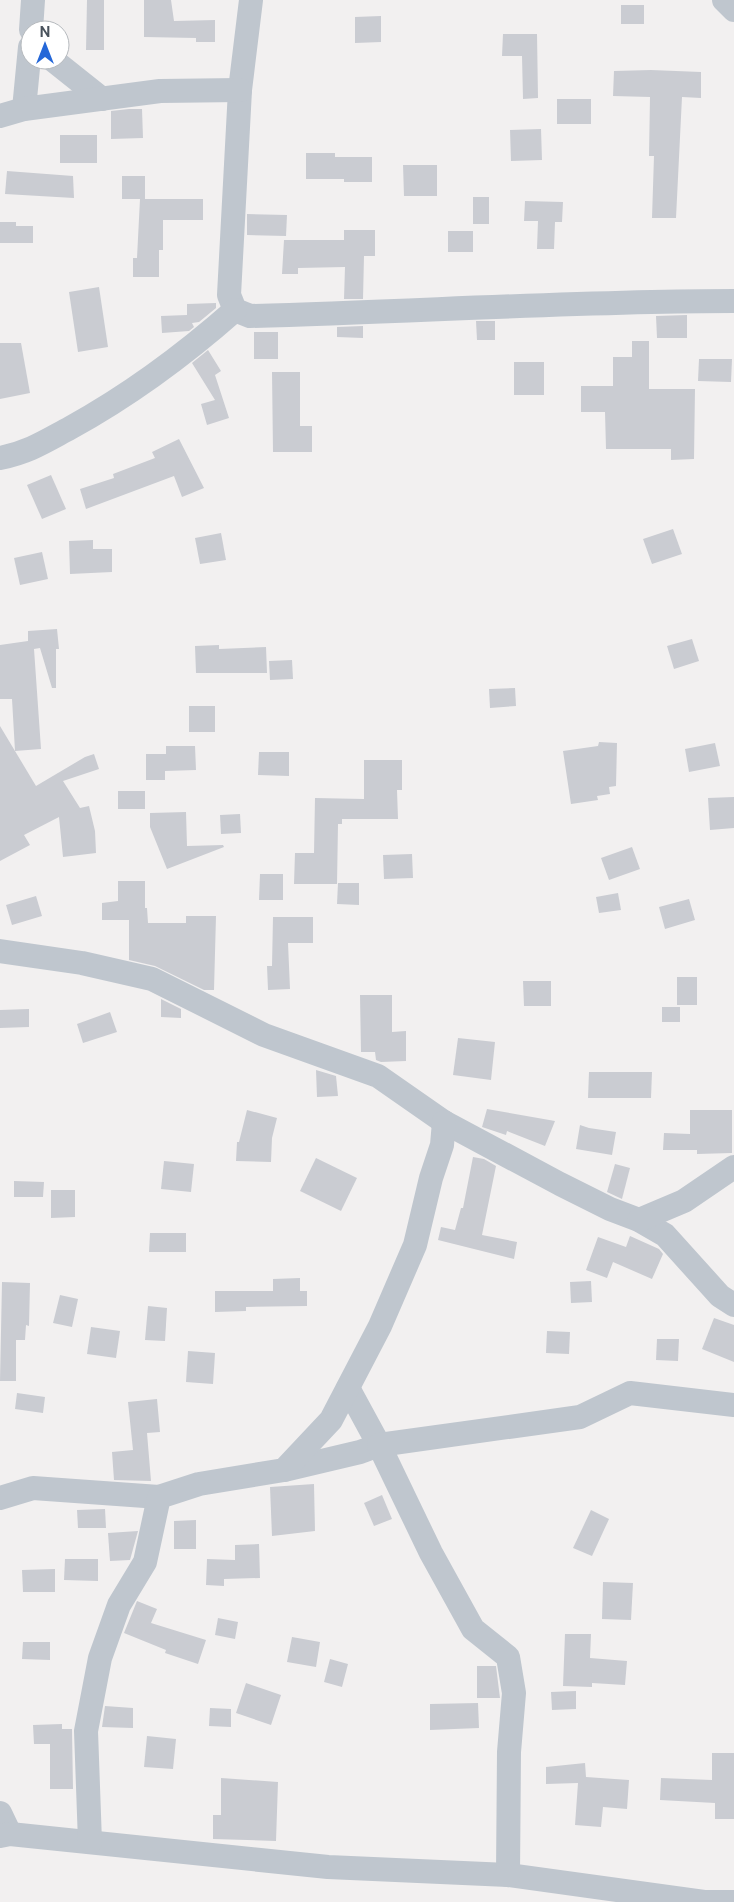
<svg xmlns="http://www.w3.org/2000/svg" width="734" height="1902" font-family="'Public Sans',sans-serif">
	<rect width="100%" height="100%" fill="#f2f0f0"/>
	<!-- building -->
	<g fill="#caccd2">
		<path d="M87,0H104V50H86Z"/>
		<path d="M144,0H171L174,21L215,20V42H196V38L144,37Z"/>
		<rect x="621" y="5" width="23" height="19"/>
		<path d="M381,16V42L355,43V17Z"/>
		<path d="M503,34H537L538,98L523,99L522,56H502Z"/>
		<path d="M651,70L701,72V98L682,97L676,218H652L654,156H649L650,97L613,96L614,71Z"/>
		<rect x="557" y="99" width="34" height="25"/>
		<path d="M129,109H142L143,138L111,139V111Z"/>
		<path d="M541,129L542,160L511,161L510,130Z"/>
		<rect x="60" y="135" width="37" height="28"/>
		<path d="M306,153H335V157H372V182H344V179H306Z"/>
		<path d="M403,165H437V196H404Z"/>
		<path d="M7,171L73,176L74,198L5,194Z"/>
		<path d="M122,176H145V199H203V220H163V250H159V277H133V258H137L140,199H122Z"/>
		<rect x="473" y="197" width="16" height="27"/>
		<path d="M525,201L563,202L562,222H555L554,249H537L538,221H524Z"/>
		<path d="M247,214L287,215L286,236L247,235Z"/>
		<path d="M0,222H16V226H33V243H0Z"/>
		<path d="M344,230H375V256H364L363,299H344L345,267L298,268V274H282L284,240H344Z"/>
		<rect x="448" y="231" width="25" height="21"/>
		<path d="M99,287L108,347L78,352L69,292Z"/>
		<path d="M216,303V308L199,322L192,323L194,327L189,331L162,333L161,316L187,315V304Z"/>
		<path d="M687,315V338H657L656,316Z"/>
		<path d="M476,321H495V340H477Z"/>
		<path d="M363,326V338L337,337V327Z"/>
		<rect x="254" y="332" width="24" height="27"/>
		<path d="M632,341H649V389H695L694,459L671,460V449H606L605,412H581V386H613V357H632Z"/>
		<path d="M0,343H21L30,393L0,399Z"/>
		<path d="M208,350L221,371L215,375L229,418L207,425L201,404L215,400L192,363Z"/>
		<path d="M699,359H732L731,382L698,381Z"/>
		<rect x="514" y="362" width="30" height="33"/>
		<path d="M272,372H300V426H312V452H273Z"/>
		<path d="M179,439L204,488L182,497L174,476L86,509L80,489L114,478L113,474L155,458L152,452Z"/>
		<path d="M51,475L66,509L42,519L27,485Z"/>
		<path d="M673,529L682,554L652,564L643,539Z"/>
		<path d="M221,533L226,560L200,564L195,538Z"/>
		<path d="M93,540V549H112V572L70,574L69,541Z"/>
		<path d="M42,552L48,579L20,585L14,558Z"/>
		<path d="M57,629L59,649H56V688H52L40,648L34,649L41,749L15,751L12,699H0V645L28,641V631Z"/>
		<path d="M692,639L699,661L674,669L667,646Z"/>
		<path d="M219,645V649L266,647L267,673H196L195,646Z"/>
		<path d="M292,660L293,679L270,680L269,661Z"/>
		<path d="M515,688L516,706L490,708L489,689Z"/>
		<rect x="189" y="706" width="26" height="26"/>
		<path d="M0,726L36,786L85,757L94,754L99,769L63,781L80,808L89,806L95,831L96,853L63,857L59,817L24,835L30,845L0,861Z"/>
		<path d="M599,742L617,743L616,786L609,787L610,794L597,796L598,800L571,804L563,751L598,746Z"/>
		<path d="M715,743L720,766L689,772L685,749Z"/>
		<path d="M166,746H195L196,770L165,771V780H146V754H166Z"/>
		<path d="M259,752H289V776L258,775Z"/>
		<path d="M364,760H402V790H397L398,819H342V824H338L337,884H294L295,853H314L315,798L364,799Z"/>
		<rect x="118" y="791" width="27" height="18"/>
		<path d="M734,797V828L710,830L708,798Z"/>
		<path d="M186,812L187,846L223,845L224,847L167,869L150,827V813Z"/>
		<path d="M240,814L241,833L221,834L220,815Z"/>
		<path d="M632,847L640,869L609,880L601,858Z"/>
		<path d="M412,854L413,878L384,879L383,855Z"/>
		<path d="M260,874H283V900H259Z"/>
		<path d="M118,881H145V908H147L148,923H186V916H216L214,990H204L155,966L129,960V920H102V903L118,901Z"/>
		<path d="M338,883H359V905L337,904Z"/>
		<path d="M618,893L621,910L599,913L596,897Z"/>
		<path d="M36,896L42,916L12,925L6,905Z"/>
		<path d="M689,899L695,920L665,929L659,907Z"/>
		<path d="M273,917H313V943H288L290,989L268,990L267,966H272Z"/>
		<rect x="677" y="977" width="20" height="28"/>
		<path d="M523,981H551V1006H524Z"/>
		<path d="M360,995H392V1032L406,1031V1061L381,1062L376,1060L375,1052H361Z"/>
		<path d="M161,999L181,1009V1018L161,1017Z"/>
		<rect x="662" y="1007" width="18" height="15"/>
		<path d="M29,1009V1027L0,1028V1010Z"/>
		<path d="M110,1012L117,1032L83,1043L77,1024Z"/>
		<path d="M458,1038L495,1042L491,1080L453,1075Z"/>
		<path d="M316,1070L336,1076L338,1096L317,1097Z"/>
		<path d="M589,1072H652L651,1098H588Z"/>
		<path d="M487,1109L555,1121L545,1146L507,1131L506,1135L482,1127Z"/>
		<path d="M247,1110L277,1118L272,1138L271,1162L236,1161L237,1142H239Z"/>
		<path d="M690,1110H732V1153L697,1154V1150H663L664,1133L690,1134Z"/>
		<path d="M580,1125L589,1128L616,1132L612,1155L576,1149Z"/>
		<path d="M473,1157L484,1159L496,1166L482,1235L517,1242L514,1259L438,1240L441,1227L455,1230L461,1208H463Z"/>
		<path d="M316,1158L357,1178L341,1211L300,1191Z"/>
		<path d="M164,1161L194,1164L191,1192L161,1189Z"/>
		<path d="M615,1164L630,1168L622,1199L607,1192Z"/>
		<path d="M14,1181L44,1182L43,1197H14Z"/>
		<path d="M51,1190H75V1217L51,1218Z"/>
		<path d="M150,1233H186V1252H149Z"/>
		<path d="M630,1236L659,1249L663,1254L652,1279L613,1262L607,1278L586,1270L598,1237L626,1247Z"/>
		<path d="M300,1278V1291H307V1306L246,1307V1311L215,1312V1291H273V1279Z"/>
		<path d="M591,1281L592,1302L571,1303L570,1282Z"/>
		<path d="M2,1282L30,1283L29,1326L26,1325L25,1340H16V1381H0Z"/>
		<path d="M60,1295L78,1299L72,1327L53,1323Z"/>
		<path d="M148,1306L167,1308L165,1341L145,1340Z"/>
		<path d="M714,1318L734,1325V1362L702,1349Z"/>
		<path d="M91,1327L120,1331L116,1358L87,1354Z"/>
		<path d="M547,1331L570,1332L569,1354L546,1353Z"/>
		<path d="M657,1339H679L678,1361L656,1360Z"/>
		<path d="M188,1351L215,1353L213,1384L186,1382Z"/>
		<path d="M17,1393L45,1397L43,1413L15,1409Z"/>
		<path d="M157,1399L160,1432L147,1433L151,1481L114,1480L112,1452L133,1450L128,1402Z"/>
		<path d="M314,1484L315,1531L272,1536L270,1487Z"/>
		<path d="M382,1495L392,1519L374,1526L364,1503Z"/>
		<path d="M105,1509L106,1528H78L77,1510Z"/>
		<path d="M591,1510L609,1519L592,1556L573,1548Z"/>
		<path d="M196,1520V1549H174V1521Z"/>
		<path d="M138,1531L130,1560L110,1561L108,1533Z"/>
		<path d="M259,1544L260,1578L224,1579V1586L206,1585L207,1559L235,1560V1545Z"/>
		<path d="M65,1559H98V1581L64,1580Z"/>
		<path d="M55,1569V1592H23L22,1570Z"/>
		<path d="M603,1582L633,1583L631,1620L602,1619Z"/>
		<path d="M137,1601L157,1609L151,1623L206,1640L198,1664L165,1653L166,1650L124,1633Z"/>
		<path d="M218,1618L238,1622L235,1639L215,1635Z"/>
		<path d="M565,1634H591L590,1658L627,1661L625,1685L592,1683V1687L563,1686Z"/>
		<path d="M292,1637L320,1642L316,1667L287,1662Z"/>
		<path d="M23,1642H50V1660L22,1659Z"/>
		<path d="M330,1659L348,1664L342,1687L324,1682Z"/>
		<path d="M477,1666H496L500,1698H477Z"/>
		<path d="M246,1683L281,1695L271,1725L236,1713Z"/>
		<path d="M576,1691V1709L552,1710L551,1692Z"/>
		<path d="M478,1703L479,1728L430,1730V1704Z"/>
		<path d="M105,1706L133,1708V1728L102,1727Z"/>
		<path d="M210,1708L231,1709V1727L209,1726Z"/>
		<path d="M62,1724V1729H72L73,1789H50V1744H34L33,1725Z"/>
		<path d="M147,1736L176,1739L173,1769L144,1767Z"/>
		<path d="M712,1753H734V1819H715V1803L660,1800L661,1778L712,1780Z"/>
		<path d="M585,1763L586,1777L629,1780L627,1809L603,1807L601,1827L575,1825L578,1783L546,1784V1767Z"/>
		<path d="M221,1778L278,1782L276,1841L213,1839V1815H221Z"/>
	</g>
	<g fill="none" stroke-linecap="round" stroke-linejoin="round">
		<!-- street -->
		<g stroke="#bfc6ce" stroke-width="24">
			<path d="M251,0L240,90L229,295L235,310L250,316C411,312 573,301 734,301"/>
			<path d="M724,0L734,10"/>
			<path d="M31,30L33,0"/>
			<path d="M53,60L102,99"/>
			<path d="M24,109L30,47"/>
			<path d="M0,116L24,109L160,91L240,90"/>
			<path d="M0,458C29,452 44,442 70,428C130,395 184,355 235,310"/>
			<path d="M0,951L82,963L152,979L264,1035L378,1076L444,1122L560,1184L610,1209L639,1220L665,1235L720,1296L734,1305"/>
			<path d="M639,1220L684,1201L734,1167"/>
			<path d="M284,1470L360,1452L379,1445L348,1388"/>
			<path d="M0,1498L33,1488L159,1497"/>
			<path d="M0,1813L10,1834"/>
			<path d="M0,1836L10,1834L328,1867L508,1875L704,1902H734"/>
			<path d="M90,1842L86,1731L100,1658L119,1605L145,1562L159,1497L199,1484L284,1470L331,1420L380,1326L415,1245L431,1178L442,1145L444,1122"/>
			<path d="M508,1875L509,1752L514,1693L508,1657L473,1629L431,1553L379,1445L580,1417L630,1393L734,1405"/>
		</g>
	</g>
	<!-- north arrow -->
	<g transform="translate(45 45)"><circle r="24" fill="#ffffff" stroke="#b6babe"/>
	<path d="M0-4L9 19L0 12L-9 19Z" fill="#2467d8"/>
	<text y="-8" font-size="14" font-weight="bold" text-anchor="middle" fill="#49525c">N</text>
	</g>
</svg>
